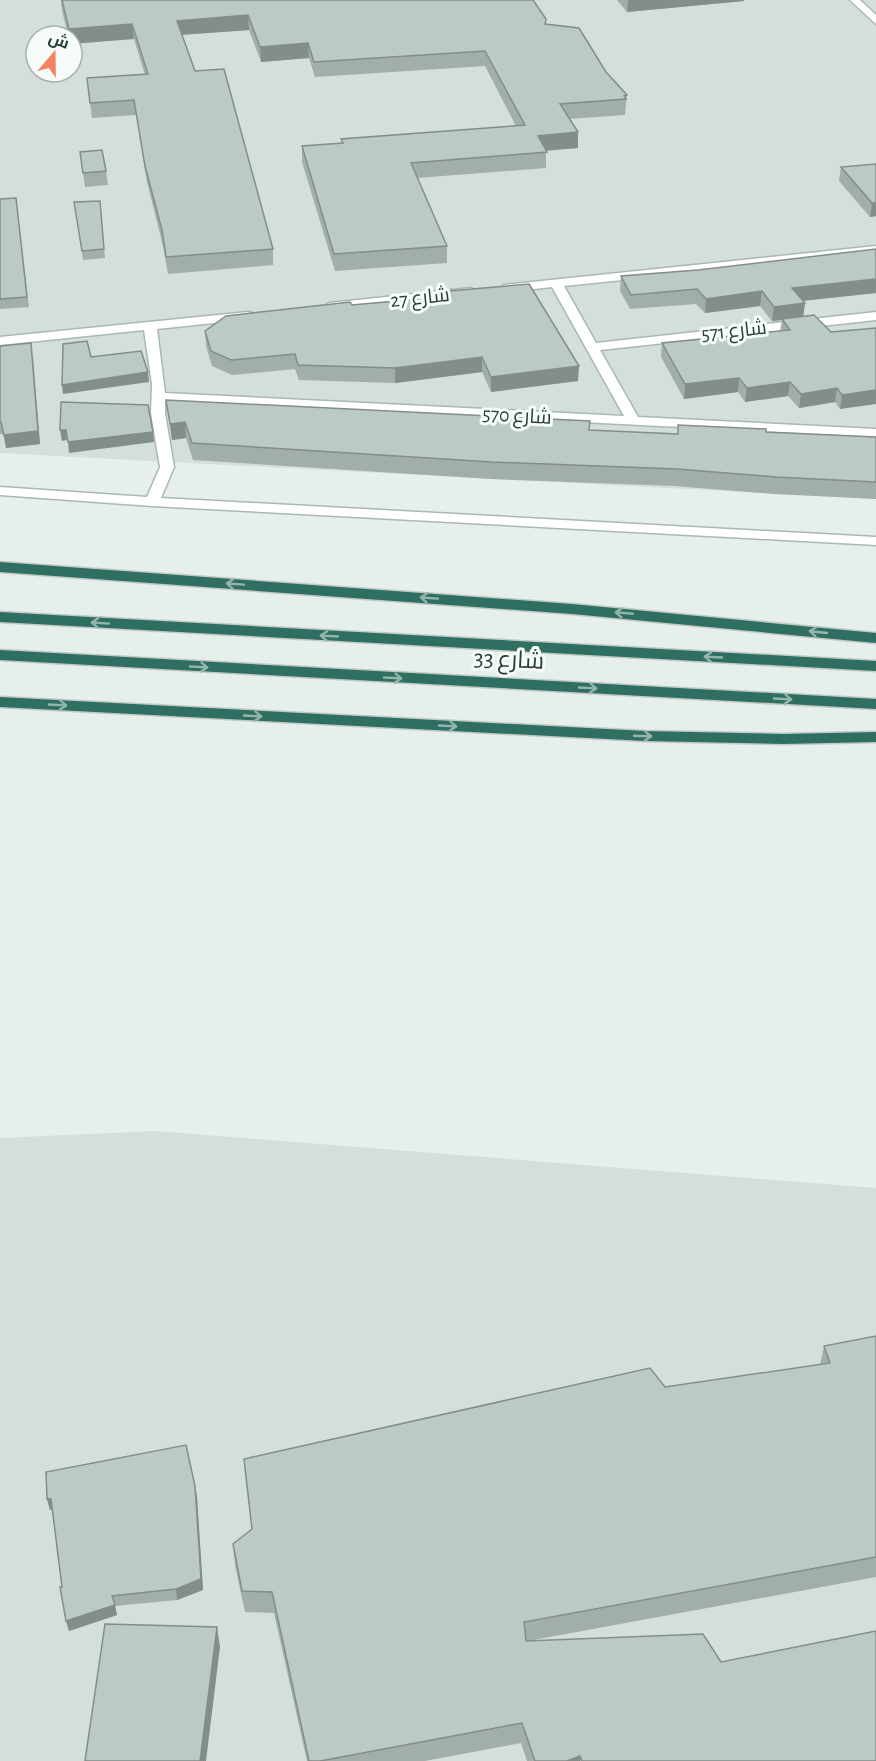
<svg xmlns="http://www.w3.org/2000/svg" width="876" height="1761" font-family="'Alegreya Sans',Cairo,sans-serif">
	<rect width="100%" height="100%" fill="#e6efeb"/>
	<!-- built -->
	<g fill="#d4dfda" fill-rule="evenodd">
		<path d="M0,0H876V499L0,453ZM36,36H72V72H36Z"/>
		<path d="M155,1131L876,1188V1761H0V1138Z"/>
	</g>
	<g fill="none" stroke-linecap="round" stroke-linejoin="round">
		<defs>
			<g id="street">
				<path d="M850,0H860L876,15V24Z"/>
				<path d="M876,246V254L564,286L596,343L876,312V320L600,350L638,417L876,429V437L165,401V413L174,467L161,498L876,537V545L152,506L0,495V487L147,497L160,467L151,413L152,384L144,330L0,345V337L248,312L252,313L254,316L252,319L157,329L165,393L624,416L552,287L508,292L502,288L504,285Z"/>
				<path d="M471,288L477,292L475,295L329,311L323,307L329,303Z"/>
			</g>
			<g id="highway">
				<path d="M0,562L572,604L876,633V643L572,614L0,572Z"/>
				<path d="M0,612L876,661V671L0,622Z"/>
				<path d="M0,650L876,699V709L0,660Z"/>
				<path d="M0,697L645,731L783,734L876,732V742L783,744L645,741L0,707Z"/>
			</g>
		</defs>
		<!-- street casing -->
		<use href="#street" stroke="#a8b8b2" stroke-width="3"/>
		<!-- highway casing -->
		<use href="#highway" stroke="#c2cac8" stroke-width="3"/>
		<!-- street -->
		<use href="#street" fill="#fff" fill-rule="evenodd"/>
		<!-- highway -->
		<use href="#highway" fill="#2f6f62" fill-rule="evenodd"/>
	</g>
	<!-- wall -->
	<g fill="#a1aea9">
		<path d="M61,0H533L546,19V24L606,72L627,95L625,115L569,119L578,148L546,151V168L417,178L447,246V263L335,271L302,162V146L342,143L341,139L516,126L485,66L315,77L309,58L261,62L249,30L182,35L195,71L273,249V265L168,274L163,246L147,182L136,115L92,118L87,78L145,75L134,39L68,36L62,10Z"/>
		<path d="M617,0H744V1L627,12Z"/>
		<path d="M80,152L106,171L108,185L85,187Z"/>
		<path d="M876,164V216L870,217L839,181L841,167Z"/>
		<path d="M16,198L29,307L0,309V199Z"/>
		<path d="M100,201L105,258L83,260L74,202Z"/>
		<path d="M876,249V293L803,301L805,303L803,317L831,332L876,328L840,409L835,402L799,408L788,396L745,402L738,392L684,399L661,357L662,343L780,331L782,320L772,321L760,306L705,313L696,304L630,309L620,291L621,276L698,270Z"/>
		<path d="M449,291L578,381L491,392L482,372L395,383L299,380L295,369L232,375L212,366L206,346L205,331L352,305L449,296Z"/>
		<path d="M0,346L33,355L40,444L6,448L3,434H0Z"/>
		<path d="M166,400L589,430L677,434L766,432L876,437V499L774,494L675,486L491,479L193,460L186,438L172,440Z"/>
		<path d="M876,1336V1577L528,1641L721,1662L876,1761H527L521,1743L425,1761H307L274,1613L245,1612L235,1565L233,1544L665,1387L820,1365L824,1346Z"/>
		<path d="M195,1486L197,1497L203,1590L177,1600L115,1606L117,1615L69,1631L66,1621L52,1509L50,1510L47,1499Z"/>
	</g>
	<!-- shaded-wall -->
	<g fill="#838d89">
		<path d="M628,0H744V1L627,12Z"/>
		<path d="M248,15L249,30L178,35L177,21Z"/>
		<path d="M132,24L134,39L72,44V36H69V29Z"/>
		<path d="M308,43L309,58L261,62L260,47Z"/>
		<path d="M578,132V148L537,151L538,136Z"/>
		<path d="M872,203H876V216L870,217Z"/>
		<path d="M876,279V293L790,302L792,288Z"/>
		<path d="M762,291L760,306L705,313L706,299Z"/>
		<path d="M805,303L803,318L772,321L774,307Z"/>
		<path d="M31,343L40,444L6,448L4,435Z"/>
		<path d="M482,357V372L395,383V368Z"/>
		<path d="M579,366L578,381L491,392V377Z"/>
		<path d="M148,372L149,382L63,394L62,385Z"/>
		<path d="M739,378L738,392L684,399L685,384Z"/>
		<path d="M790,382L788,396L745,402L747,388Z"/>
		<path d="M837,388L835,402L799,408L801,394Z"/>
		<path d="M876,390V404L840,409L842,395Z"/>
		<path d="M185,422L186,438L172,440L170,424Z"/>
		<path d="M60,430H66L67,440L62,441Z"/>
		<path d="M153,432L154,442L69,453L68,442Z"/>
		<path d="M195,1486L197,1497L203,1590L177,1600L176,1589Z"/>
		<path d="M47,1499H51L53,1509L50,1510Z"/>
		<path d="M115,1605L117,1615L69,1631L66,1621Z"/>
		<path d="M217,1627L220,1647L206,1761H200Z"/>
		<path d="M580,1756V1761H567Z"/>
	</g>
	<!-- building -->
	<g fill="#bbcac4" stroke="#838d89" stroke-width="1.5">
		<path d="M62,0H533L546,19L545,24L579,28L606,72L627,95L624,96L626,99L560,104L578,132L538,136L547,152L411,163L447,246L334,254L302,146L343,143L341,139L525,125L485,51L314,62L308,43L260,47L248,15L177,21L195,71L224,69L273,249L166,257L162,230L145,166L134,100L90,103L87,78L148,74L132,24L69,29Z"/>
		<path d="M102,150L106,171L83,173L80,152Z"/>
		<path d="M876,164V203H872L841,167Z"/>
		<path d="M16,198L27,297L0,299V199Z"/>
		<path d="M100,201L104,249L82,251L74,202Z"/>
		<path d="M876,249V279L792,288L805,303L774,307L762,291L706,299L697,289L631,295L621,276L698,270Z"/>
		<path d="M529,284L579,366L491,377L482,357L395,368L298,365L295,354L231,360L211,351L205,331L226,316L350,302L352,305L451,296L449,291Z"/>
		<path d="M814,315L831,332L876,328V390L842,395L837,388L801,394L790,382L747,388L739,378L685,384L662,343L790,330L782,319Z"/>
		<path d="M87,341L91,357L141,351L148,372L62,385L63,344Z"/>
		<path d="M31,343L38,431L4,435L1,422H0V346Z"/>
		<path d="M166,400L590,421L589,430L678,434V425L766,429V432L876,437V482L776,477L677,469L492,462L192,443L185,422L170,424Z"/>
		<path d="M61,402L148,405L153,432L68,442L66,430H60Z"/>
		<path d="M876,1336V1557L524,1622L526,1641L703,1634L721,1662L876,1631V1761H582L580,1756L567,1761H535L522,1723L320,1761H309L272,1592L242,1591L233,1544L252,1529L244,1459L650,1368L665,1387L830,1363L824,1346Z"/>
		<path d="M186,1445L195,1486L201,1579L176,1589L112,1596L115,1605L66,1621L60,1587H62L51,1499H47L46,1472Z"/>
		<path d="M105,1624L217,1627L200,1761H85Z"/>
	</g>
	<!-- one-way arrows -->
	<defs><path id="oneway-shaft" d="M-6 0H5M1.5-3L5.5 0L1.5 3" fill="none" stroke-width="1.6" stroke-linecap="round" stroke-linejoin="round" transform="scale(1.5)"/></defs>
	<g stroke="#93b5ae">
		<use href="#oneway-shaft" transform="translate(235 584) rotate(-176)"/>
		<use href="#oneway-shaft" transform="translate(429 598) rotate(-176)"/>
		<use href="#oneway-shaft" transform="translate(624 613) rotate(-175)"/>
		<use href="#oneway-shaft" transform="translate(100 623) rotate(-176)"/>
		<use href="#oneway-shaft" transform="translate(818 632) rotate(-174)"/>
		<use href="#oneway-shaft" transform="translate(329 636) rotate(-177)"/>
		<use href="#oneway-shaft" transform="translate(713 657) rotate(-177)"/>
		<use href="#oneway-shaft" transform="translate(199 667) rotate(3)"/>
		<use href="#oneway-shaft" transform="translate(393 678) rotate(3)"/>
		<use href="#oneway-shaft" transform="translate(588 688) rotate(3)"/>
		<use href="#oneway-shaft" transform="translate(783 699) rotate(3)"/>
		<use href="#oneway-shaft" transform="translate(58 705) rotate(3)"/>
		<use href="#oneway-shaft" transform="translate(253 716) rotate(3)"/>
		<use href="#oneway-shaft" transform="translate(448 726) rotate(3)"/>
		<use href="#oneway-shaft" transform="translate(643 736) rotate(2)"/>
	</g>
	<g text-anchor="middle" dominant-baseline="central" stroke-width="6" stroke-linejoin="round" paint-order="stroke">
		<!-- far-street labels -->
		<g font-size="20" fill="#24423a" stroke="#f7fbf9">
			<text transform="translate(420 298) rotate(-6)">شارع 27</text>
			<text transform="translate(734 331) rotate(-6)">شارع 571</text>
			<text transform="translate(517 416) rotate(3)">شارع 570</text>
		</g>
		<!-- street labels -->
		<g font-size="24" fill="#24423a" stroke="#f7fbf9">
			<text transform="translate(509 660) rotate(3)">شارع 33</text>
		</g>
	</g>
	<!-- north arrow -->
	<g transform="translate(54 54) rotate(20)"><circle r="28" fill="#f7fbf9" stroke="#a3b1ad" stroke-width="1.5"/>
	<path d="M0-4.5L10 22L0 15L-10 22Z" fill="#f4845f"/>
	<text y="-9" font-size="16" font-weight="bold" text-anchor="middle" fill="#24423a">ش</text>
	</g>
</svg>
